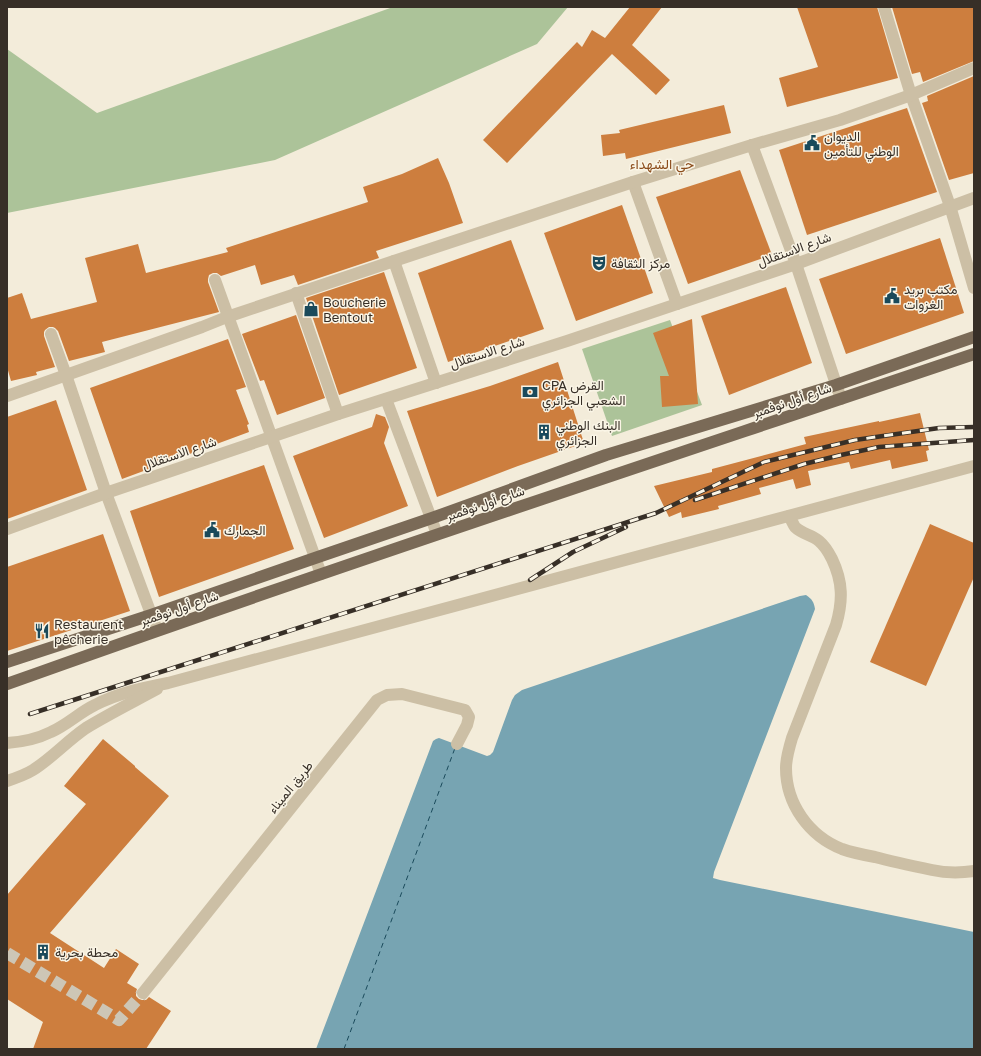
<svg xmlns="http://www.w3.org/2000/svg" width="981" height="1056" font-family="'Golos Text',Vazirmatn,sans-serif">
	<rect width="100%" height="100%" fill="#f3ecda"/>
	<!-- green -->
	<g fill="#acc399">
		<path d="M393,7H568L537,44L275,160L7,213V49L97,113Z"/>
		<path d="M670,320L702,405L612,436L582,349Z"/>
	</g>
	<!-- water -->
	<path fill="#77a4b2" d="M806,595C812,599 814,602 815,609L714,872L713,878L720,880L974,932V1049H316L433,741L436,739L439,738L487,756L490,755L493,752L512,700L515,695L522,690L800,596Z"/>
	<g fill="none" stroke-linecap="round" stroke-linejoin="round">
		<!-- ferry -->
		<path stroke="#1a4a5b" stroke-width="1" stroke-dasharray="5 4" stroke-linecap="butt" d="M344,1049L455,748"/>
	</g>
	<!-- building -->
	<g fill="#cd7e3e">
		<path d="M630,7H662L632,45L670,80L656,95L612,54L507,163L483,140L577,42L582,47L592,30L605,38Z"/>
		<path d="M797,7H877L898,78L787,107L779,78L818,67Z"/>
		<path d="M892,7H974V61L923,82L920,72L912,74Z"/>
		<path d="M974,76V173L949,180L922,103L928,101L927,96Z"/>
		<path d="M724,105L731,133L626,159L625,153L603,156L601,135L620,133L619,130Z"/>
		<path d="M907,108L937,192L807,235L779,150Z"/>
		<path d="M438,158L449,183L463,223L376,251L379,258L298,285L294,275L261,285L255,265L221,276L217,273H213L209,275L208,279V282L219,312L102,342L105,352L69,361L58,331L55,328L53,327H49L45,330L44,332V336L55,367L36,372L37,375L11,381L7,367V298L22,293L31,319L97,302L85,258L138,244L146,273L228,252L226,248L368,202L363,187L402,174Z"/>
		<path d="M740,170L772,255L688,284L656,197Z"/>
		<path d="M622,205L653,293L576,321L544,233Z"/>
		<path d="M940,238L964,313L846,354L819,279Z"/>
		<path d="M511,240L544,329L448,362L418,273Z"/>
		<path d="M384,272L417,368L339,395L306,298Z"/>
		<path d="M786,287L812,363L729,395L701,316Z"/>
		<path d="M296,315L325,398L277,415L264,380L260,381L242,334Z"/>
		<path d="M692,319L698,404L662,407L660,376H669L653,333Z"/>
		<path d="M228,339L246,387L236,390L249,424L247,425L249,432L122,479L90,388Z"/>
		<path d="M558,362L584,443L518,466L437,497L407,411L490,386Z"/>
		<path d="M56,400L87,490L7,519V417Z"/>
		<path d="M920,413L929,450L926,451L928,461L892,469L890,460L851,469L849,462L808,471L811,485L796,489L793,479L759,488L761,494L718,506L719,509L682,518L681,512L669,517L654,486L712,472V469L806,444L804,437L879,421V422Z"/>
		<path d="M376,414L385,417L389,427L384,443L408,506L324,538L293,456L372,427Z"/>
		<path d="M264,465L294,549L159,597L130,511Z"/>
		<path d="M930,524L974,543V577L926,686L870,662Z"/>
		<path d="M103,534L130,611L7,651V567Z"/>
		<path d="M103,739L135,766V767L169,796L50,933L104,968L116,949L139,964L127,983L137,989L136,992V996L139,999L142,1000H146L149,997L171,1011L146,1049H33L43,1022L7,999V895L86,804L64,786Z"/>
	</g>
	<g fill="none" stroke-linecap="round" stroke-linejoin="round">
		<!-- minor-tunnel -->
		<path stroke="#cdc6b6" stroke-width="12" stroke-dasharray="12 6" stroke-linecap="butt" d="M7,953L119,1020L143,993"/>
		<!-- minor -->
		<g stroke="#ccbfa5" stroke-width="12">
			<path d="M884,7L911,95L950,206L974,288"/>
			<path d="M752,145L796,264L841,399"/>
			<path d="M633,182L677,304"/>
			<path d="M394,261L436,383"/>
			<path d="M215,280L321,574"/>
			<path d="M296,293L338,414"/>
			<path d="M51,334L66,375L106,493L157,630"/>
			<path d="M7,396L202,327L227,317L394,261L633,182L752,145L840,120L911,95L974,68"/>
			<path d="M386,399L437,534"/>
			<path d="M789,516C791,519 793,524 795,527C802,534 812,535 819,541C825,546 829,553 832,559C843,582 843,601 836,625L792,738C789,748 786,758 786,768C786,804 809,836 842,849C853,853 864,855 875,857C894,862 913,866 932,870C946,873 960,873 974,871"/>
			<path d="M7,529L106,493L271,437L338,414L567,341L796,264L974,198"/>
			<path d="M7,743C22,742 37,739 51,732C67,725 80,712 95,705C118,693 143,688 168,683L974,466"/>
			<path d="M7,781C16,778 25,775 33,770C52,758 67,741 86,728C109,714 133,702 157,689"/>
			<path d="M143,993L377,700L387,695L402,694L465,710L469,717L467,725L457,744"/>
		</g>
		<!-- major -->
		<g stroke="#7a6a57" stroke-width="12">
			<path d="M7,662L151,615L315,558L432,518L606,455L836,385L974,337"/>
			<path d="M7,684C328,569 651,463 974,354"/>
		</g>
		<defs>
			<g id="rail">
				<path d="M695,500L804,464L841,455L879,447L974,440"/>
				<path d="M530,580L573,552L626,527"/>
				<path d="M30,714L656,513L764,462L855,440L939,428L974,427"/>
			</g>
		</defs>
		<!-- rail casing -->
		<use href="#rail" stroke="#372f27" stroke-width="4.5"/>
		<!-- rail -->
		<use href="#rail" stroke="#faf5e6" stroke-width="3" stroke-dasharray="9" stroke-linecap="butt"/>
	</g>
	<!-- icons -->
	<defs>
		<symbol id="civic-bare" viewBox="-9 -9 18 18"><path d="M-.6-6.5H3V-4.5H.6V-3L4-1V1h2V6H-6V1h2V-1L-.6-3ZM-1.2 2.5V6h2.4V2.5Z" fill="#1a4a5b" stroke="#faf5e6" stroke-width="2.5" paint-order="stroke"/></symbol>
		<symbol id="theatre-bare" viewBox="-9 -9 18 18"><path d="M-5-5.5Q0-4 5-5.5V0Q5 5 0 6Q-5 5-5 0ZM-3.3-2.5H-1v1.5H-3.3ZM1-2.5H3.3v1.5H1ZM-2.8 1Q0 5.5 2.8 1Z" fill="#1a4a5b" stroke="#faf5e6" stroke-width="2.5" paint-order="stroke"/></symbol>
		<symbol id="shop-bare" viewBox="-9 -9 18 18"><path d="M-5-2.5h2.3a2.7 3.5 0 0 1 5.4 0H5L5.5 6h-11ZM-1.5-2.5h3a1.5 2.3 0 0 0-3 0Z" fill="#1a4a5b" stroke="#faf5e6" stroke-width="2.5" paint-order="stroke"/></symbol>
		<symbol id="bank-bare" viewBox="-9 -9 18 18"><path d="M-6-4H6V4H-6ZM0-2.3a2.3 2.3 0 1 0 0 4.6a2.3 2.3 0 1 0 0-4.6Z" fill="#1a4a5b" stroke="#faf5e6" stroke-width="2.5" paint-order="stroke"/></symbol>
		<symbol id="building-bare" viewBox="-9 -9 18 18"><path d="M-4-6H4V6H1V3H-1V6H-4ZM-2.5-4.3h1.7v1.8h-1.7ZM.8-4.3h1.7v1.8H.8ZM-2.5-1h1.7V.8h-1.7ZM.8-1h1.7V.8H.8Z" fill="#1a4a5b" stroke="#faf5e6" stroke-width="2.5" paint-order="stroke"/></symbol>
		<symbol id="restaurant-bare" viewBox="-9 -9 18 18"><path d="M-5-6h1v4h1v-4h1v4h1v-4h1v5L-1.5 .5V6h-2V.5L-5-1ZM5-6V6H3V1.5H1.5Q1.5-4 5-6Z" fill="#1a4a5b" stroke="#faf5e6" stroke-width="2.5" paint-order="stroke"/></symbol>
	</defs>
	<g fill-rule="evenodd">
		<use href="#civic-bare" x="801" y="132" width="22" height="22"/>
		<use href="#theatre-bare" x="588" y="252" width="22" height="22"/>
		<use href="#civic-bare" x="881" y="285" width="22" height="22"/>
		<use href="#shop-bare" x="300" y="298" width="22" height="22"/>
		<use href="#bank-bare" x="519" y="381" width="22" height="22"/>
		<use href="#building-bare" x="533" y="421" width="22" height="22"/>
		<use href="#civic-bare" x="201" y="519" width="22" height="22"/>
		<use href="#restaurant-bare" x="31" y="620" width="22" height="22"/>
		<use href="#building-bare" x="32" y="941" width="22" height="22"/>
	</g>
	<g text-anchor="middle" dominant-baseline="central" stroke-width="3" stroke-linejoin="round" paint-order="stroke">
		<!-- poi labels -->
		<g font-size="13" fill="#372f27" stroke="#faf5e6" text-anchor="start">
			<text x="824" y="136">الديوان<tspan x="824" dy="15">الوطني للتأمين</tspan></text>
			<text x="611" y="263">مركز الثقافة</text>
			<text x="904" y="289">مكتب بريد<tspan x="904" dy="15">الغزوات</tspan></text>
			<text x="323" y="302">Boucherie<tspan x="323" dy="15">Bentout</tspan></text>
			<text x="542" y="385">CPA القرض<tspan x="542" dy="15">الشعبي الجزائري</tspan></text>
			<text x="556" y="425">البنك الوطني<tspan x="556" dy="15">الجزائري</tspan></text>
			<text x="224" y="530">الجمارك</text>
			<text x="54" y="624">Restaurent<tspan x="54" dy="15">pêcherie</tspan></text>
			<text x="55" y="952">محطة بحرية</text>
		</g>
		<!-- street labels -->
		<g font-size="13" fill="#372f27" stroke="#faf5e6">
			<text transform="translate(794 249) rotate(-20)">شارع الاستقلال</text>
			<text transform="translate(487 352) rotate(-18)">شارع الاستقلال</text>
			<text transform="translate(792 400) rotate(-19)">شارع أول نوفمبر</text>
			<text transform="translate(179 453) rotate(-19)">شارع الاستقلال</text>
			<text transform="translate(485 503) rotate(-19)">شارع أول نوفمبر</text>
			<text transform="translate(179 608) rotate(-19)">شارع أول نوفمبر</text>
			<text transform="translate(290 787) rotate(-51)">طريق الميناء</text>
		</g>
		<!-- neighbourhood labels -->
		<g font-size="14" fill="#8b4c1b" stroke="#faf5e6">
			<text x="662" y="163">حي الشهداء</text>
		</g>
	</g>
	<!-- border -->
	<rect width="981" height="1056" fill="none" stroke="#372f27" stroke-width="16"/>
</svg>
